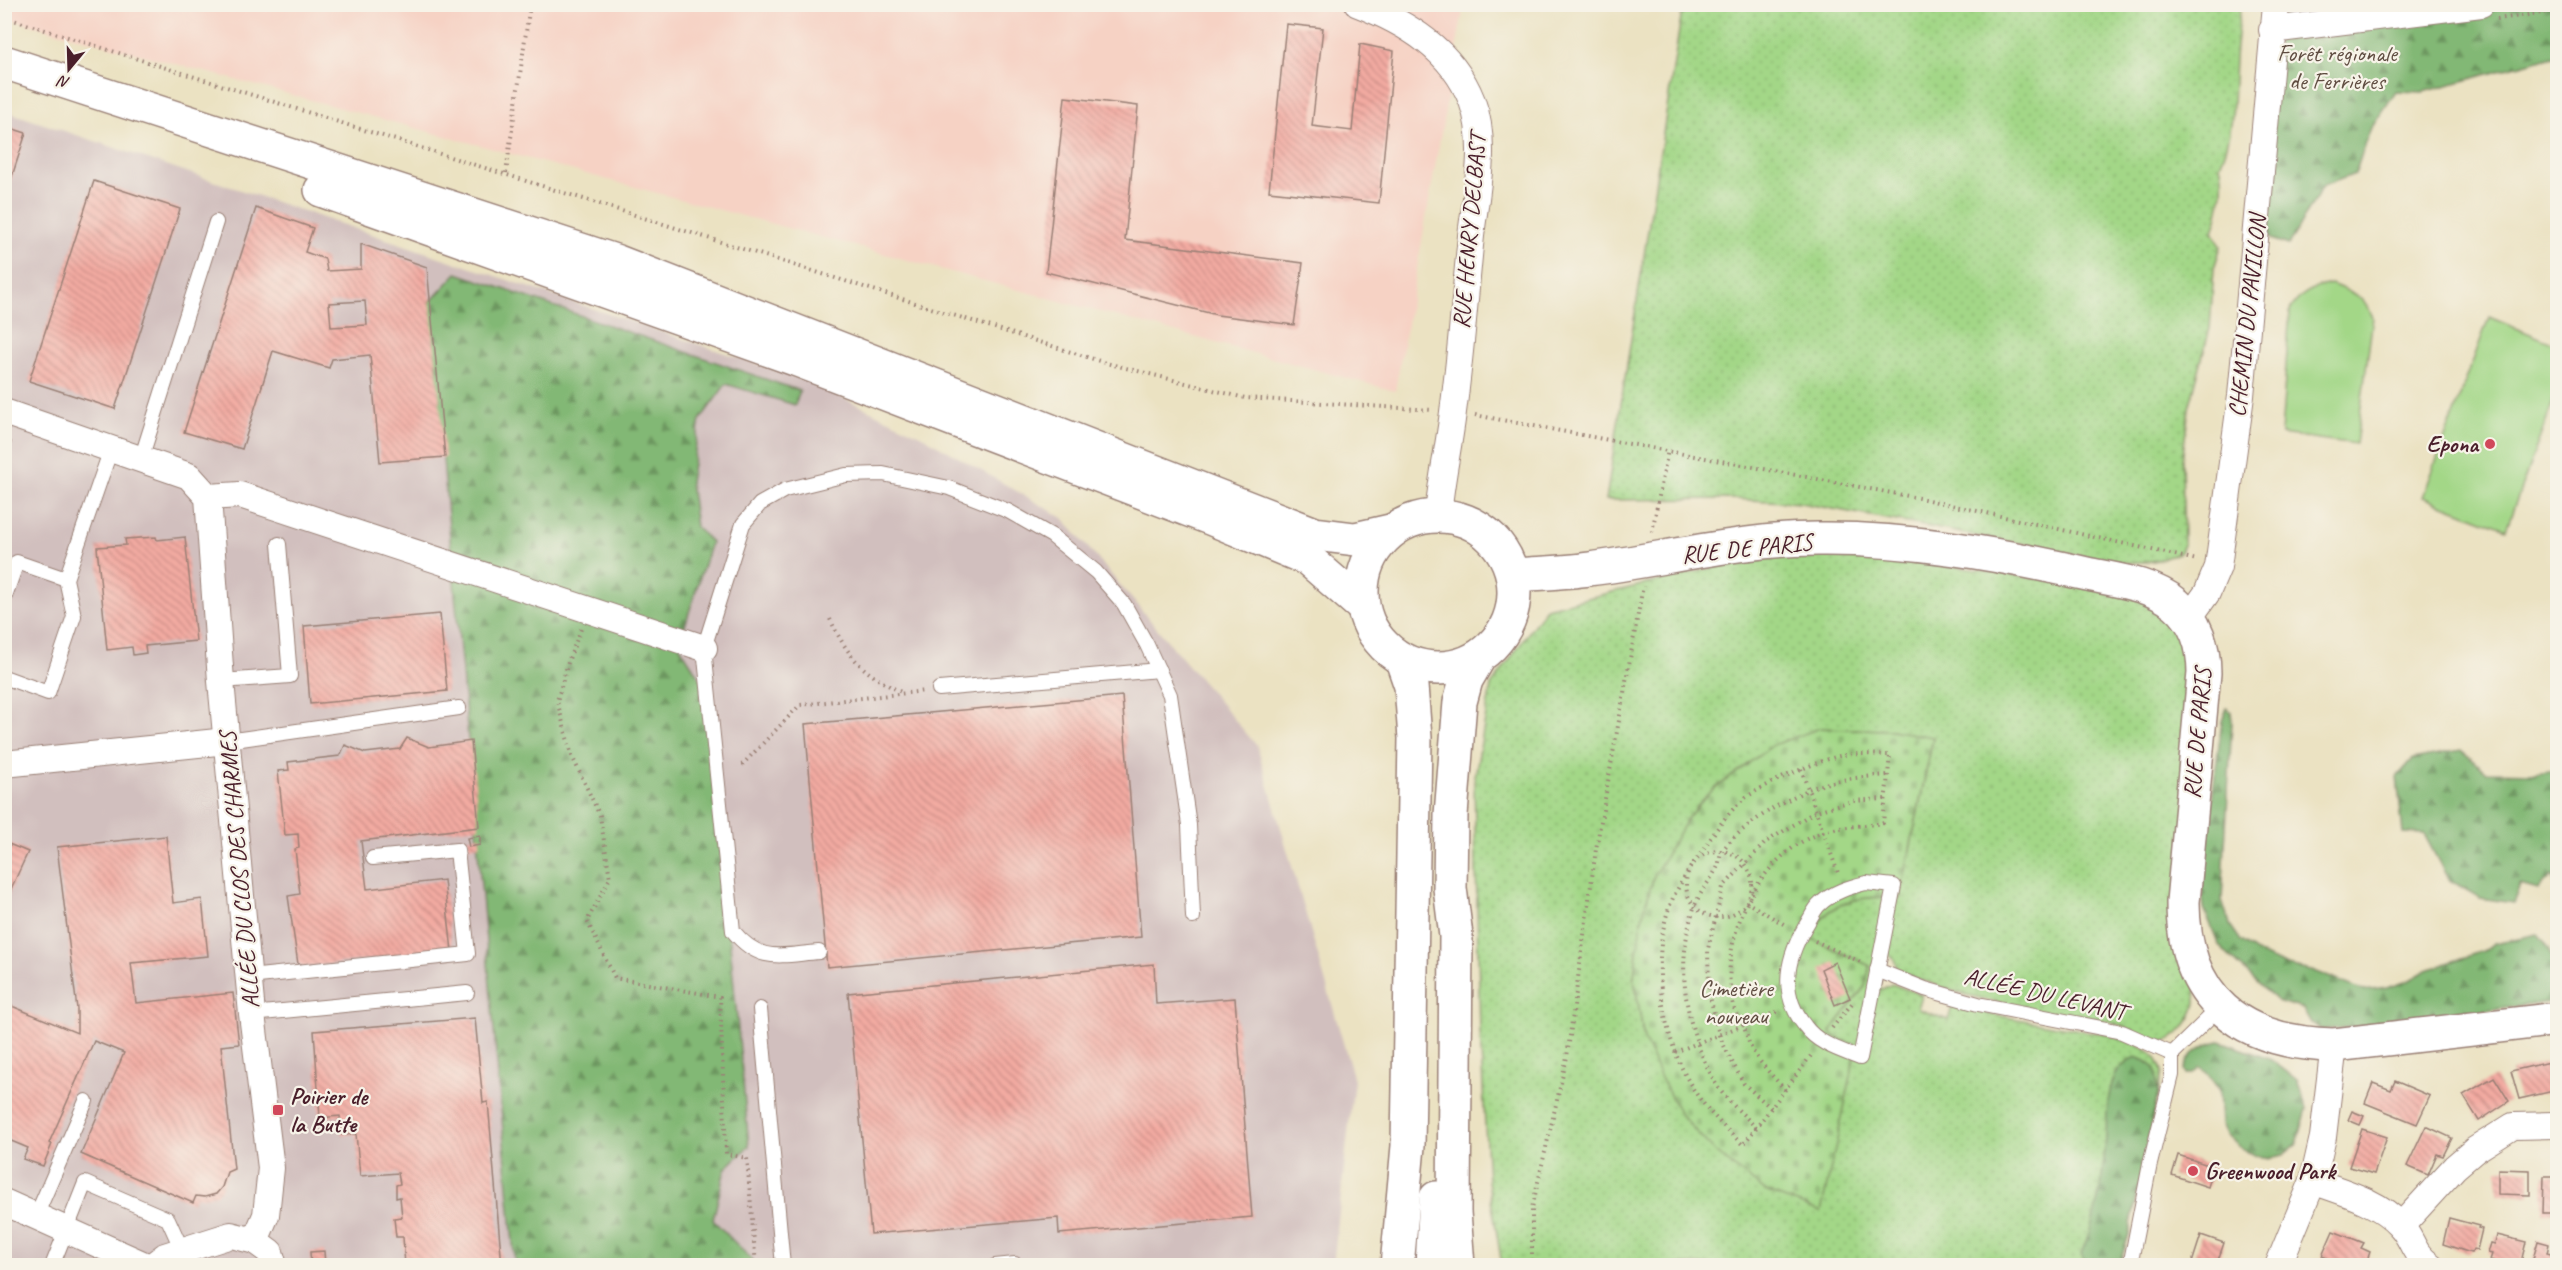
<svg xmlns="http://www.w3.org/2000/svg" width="2562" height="1270" font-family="Caveat,sans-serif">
	<defs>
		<pattern id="grass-dots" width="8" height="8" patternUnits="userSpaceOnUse" patternTransform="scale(1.5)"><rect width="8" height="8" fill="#a3d787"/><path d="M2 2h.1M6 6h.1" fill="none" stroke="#8eb875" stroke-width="1.8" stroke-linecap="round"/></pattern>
		<pattern id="forest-firs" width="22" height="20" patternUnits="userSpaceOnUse" patternTransform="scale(1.5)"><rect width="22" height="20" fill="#82b874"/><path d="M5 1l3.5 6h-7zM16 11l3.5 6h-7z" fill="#6c955f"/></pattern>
		<pattern id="cemetery-stones" width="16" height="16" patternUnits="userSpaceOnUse" patternTransform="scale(1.5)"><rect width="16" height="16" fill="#a3d787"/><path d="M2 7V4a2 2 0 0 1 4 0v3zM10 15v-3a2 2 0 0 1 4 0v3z" fill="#8eb875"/></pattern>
		<pattern id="building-back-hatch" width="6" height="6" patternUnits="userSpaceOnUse" patternTransform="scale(1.5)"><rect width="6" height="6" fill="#f3aba2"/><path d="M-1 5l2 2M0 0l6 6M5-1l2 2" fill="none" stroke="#c78b84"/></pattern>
	</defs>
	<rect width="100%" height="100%" fill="#f7f3e8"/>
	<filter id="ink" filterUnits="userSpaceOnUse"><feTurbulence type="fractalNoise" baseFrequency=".0167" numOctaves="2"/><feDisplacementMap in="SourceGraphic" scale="12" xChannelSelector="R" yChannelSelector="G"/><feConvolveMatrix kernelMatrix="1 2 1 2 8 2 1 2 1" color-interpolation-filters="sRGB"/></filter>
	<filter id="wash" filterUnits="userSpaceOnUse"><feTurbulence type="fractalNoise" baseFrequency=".008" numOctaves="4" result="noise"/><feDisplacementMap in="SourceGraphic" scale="24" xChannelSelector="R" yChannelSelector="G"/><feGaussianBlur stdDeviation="1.35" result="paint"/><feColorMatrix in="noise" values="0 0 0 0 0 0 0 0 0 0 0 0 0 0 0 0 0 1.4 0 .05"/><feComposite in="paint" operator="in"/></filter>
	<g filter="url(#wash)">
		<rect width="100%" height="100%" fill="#ebe2c2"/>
		<!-- built -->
		<path fill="#f6d2c4" d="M4,5H1464L1395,391L5,18Z"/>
		<!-- industrial -->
		<path fill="#d1bfbe" d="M5,111L811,382L922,436L1063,518L1257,746L1354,1080L1333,1265L5,1266Z"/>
		<!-- grass -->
		<g fill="url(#grass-dots)" stroke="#767b59" stroke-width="1.5" fill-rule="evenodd">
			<path d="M1683,5H2241C2239,18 2237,32 2236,46C2232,86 2237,128 2220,165C2226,184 2219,213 2213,232L2221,246L2214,268L2210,328L2189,408L2182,461L2184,542L2180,552C2127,579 2065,546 2010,542L1801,503L1734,499L1606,500Z"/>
			<path d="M1863,553L2101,588L2147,601L2174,622L2190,651L2196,1003C2193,1018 2177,1042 2161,1042L2109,1021L2048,1013L2004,1004L1956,992L1898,972L1894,959L1882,950L1880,990L1892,984L1922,995L1918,1009L1948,1020L1953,1004L1994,1015L2109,1035C2130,1042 2159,1049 2162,1073L2129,1234L2119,1265H1502L1488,1181L1480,1031L1474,782L1491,686L1546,608L1721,566L1791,555ZM1933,738L1900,898C1860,895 1829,899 1808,938L1865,986L1830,1032L1839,1039L1855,1045L1644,1039L1634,976L1686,820L1708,794L1773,745Z"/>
		</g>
		<!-- forest -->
		<g fill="url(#forest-firs)" stroke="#666c50" stroke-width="1.5">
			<path d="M2283,5H2557V55L2423,92L2396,91L2370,130L2355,174L2323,186L2288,245L2271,239L2253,223Z"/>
			<path d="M457,273L800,391L795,405L726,384L700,420L690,482L696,527L711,542L679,645L706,688L749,1146L725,1169L713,1220L752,1260L749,1265H515L429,303Z"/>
			<path d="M2227,708L2231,712L2232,721L2222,900L2230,925L2241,941L2257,953L2287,966L2316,972L2364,991L2387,988L2408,981L2427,970L2483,951L2494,943L2538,934C2559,957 2557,971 2557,1001L2421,1020L2320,1030L2311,1023L2303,1009L2277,1001L2228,955L2219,945L2204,908L2202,889L2204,863L2222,721Z"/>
			<path d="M2461,750L2487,772L2535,773L2557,770V893L2553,875L2538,890L2520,885L2514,903L2480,898L2448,879L2424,834L2403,833L2397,777L2413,759Z"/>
			<path d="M2220,1041L2270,1059L2297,1080L2307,1109L2297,1144L2283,1155L2268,1159L2243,1150L2226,1134L2221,1124L2219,1090L2208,1074L2200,1067L2192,1074H2186L2184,1070C2189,1053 2204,1044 2220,1041Z"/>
			<path d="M2135,1057L2146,1061L2155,1068L2158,1093L2129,1234L2119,1265H2087L2081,1254C2095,1222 2102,1184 2105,1150C2108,1123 2104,1102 2115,1076C2118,1068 2127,1062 2135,1057Z"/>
		</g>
		<!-- cemetery -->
		<path fill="url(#cemetery-stones)" stroke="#767b59" stroke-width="1.5" d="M1820,728L1891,730L1933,737L1900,898C1861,895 1829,899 1808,937L1870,966L1865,986L1830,1032L1839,1039L1856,1045L1850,1081L1821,1212L1765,1191L1715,1152L1680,1114L1660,1076L1644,1039L1634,976L1641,922L1653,878L1686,820L1708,794L1773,745Z"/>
		<!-- park -->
		<g fill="#a3d787" stroke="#767b59" stroke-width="1.5">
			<path d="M2331,284C2353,293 2362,294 2373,317L2356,444L2281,434L2290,310C2301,293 2311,288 2331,284Z"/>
			<path d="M2489,317L2557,345V391L2506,529L2423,497Z"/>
		</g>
		<g id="blocks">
			<!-- building -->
			<g fill="url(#building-back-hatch)" fill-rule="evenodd">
				<path d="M1286,24L1323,28L1312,126L1352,131L1360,44L1394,51L1379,203L1269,191Z"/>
				<path d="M1065,97L1138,106L1125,240L1303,263L1294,325L1217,315L1046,272Z"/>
				<path d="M4,126L26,133L5,198H4Z"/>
				<path d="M94,181L180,209L115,409L29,381Z"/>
				<path d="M256,208L313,228L305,252L325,259L327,271L361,269V244L427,267L445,457L380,462L370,355L332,359L329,368L273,351L242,449L184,432ZM365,301L367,325L331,327L329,303Z"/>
				<path d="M4,439L11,442L8,452L4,451Z"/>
				<path d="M156,537L157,540L185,537L196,641L145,646L146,653L133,655L132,647L107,650L97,547L126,545L125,539Z"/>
				<path d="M440,614L447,691L310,704L304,626Z"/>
				<path d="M1122,696L1141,937L827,967L805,724Z"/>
				<path d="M407,738L429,747L471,741L479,827L361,841L367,889L444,880L452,951L302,967L301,964H298L288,896L300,894L295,849L299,848L298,834L285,835L278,771L289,770L288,762L340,756L345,745L365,753L400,749Z"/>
				<path d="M166,836L173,903L202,899L208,956L131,963L136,1003L233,993L239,1044L221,1046L234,1169L227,1172L222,1187L216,1194L205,1197L196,1196L193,1203L81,1154L124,1053L94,1041L49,1143L52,1144L43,1166L23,1159L28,1148L4,1138V1010L7,1004L77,1033V1009L57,847Z"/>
				<path d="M480,836V845L469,847L467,838Z"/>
				<path d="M4,842L28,852L4,904Z"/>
				<path d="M1835,962L1850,998L1835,1005L1821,969Z"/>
				<path d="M1154,964L1156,1004L1235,998L1252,1217L1059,1234L1058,1218L871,1234L848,993Z"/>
				<path d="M475,1018L483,1103L488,1102L502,1266H405L403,1237H396L394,1218L402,1217L400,1197L396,1198V1185L400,1184L398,1173L360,1176L356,1134L342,1135L340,1116L320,1118L314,1031Z"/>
				<path d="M2558,1060V1090L2519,1099L2511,1071Z"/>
				<path d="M2494,1077L2509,1101L2479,1121L2463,1095Z"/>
				<path d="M2395,1081L2430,1096L2417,1124L2365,1103L2373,1083L2391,1090Z"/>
				<path d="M2352,1111L2364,1116L2360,1125L2348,1120Z"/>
				<path d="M2426,1126L2452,1138L2443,1156L2437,1154L2428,1175L2407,1166Z"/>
				<path d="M2362,1129L2387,1137L2374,1174L2349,1167Z"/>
				<path d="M2178,1155L2214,1167L2208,1187L2172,1175Z"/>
				<path d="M2498,1169L2530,1170V1195L2498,1194Z"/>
				<path d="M2544,1176H2555V1186L2558,1187V1213H2543Z"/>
				<path d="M2449,1218L2479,1226L2478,1228L2482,1229L2477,1250L2473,1249L2471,1253L2443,1244Z"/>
				<path d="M2333,1231L2364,1243L2361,1248L2370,1252L2365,1266H2345L2322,1256Z"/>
				<path d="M2201,1235L2224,1243L2216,1266H2191Z"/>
				<path d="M2497,1235L2526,1242L2520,1266H2509L2490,1260L2492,1254L2488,1253L2491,1243L2495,1244Z"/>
				<path d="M2538,1241L2549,1244L2547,1253L2558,1256V1266H2531Z"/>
				<path d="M324,1251L325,1265L311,1266L310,1252Z"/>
			</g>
		</g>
	</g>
	<g filter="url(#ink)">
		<use href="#blocks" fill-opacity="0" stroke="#9a8076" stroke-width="1.5"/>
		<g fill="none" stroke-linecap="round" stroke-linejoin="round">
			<defs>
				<g id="lane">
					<path d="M141,459L216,222"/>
					<path d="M4,599L17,562L66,579"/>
					<path d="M4,677L48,693L74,616L66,579L111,449"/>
					<path d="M221,681L290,676L279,544"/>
					<path d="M939,689L1159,670"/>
					<path d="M227,741L459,708"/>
					<path d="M1866,883L1894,886L1860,1058C1840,1050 1818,1044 1805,1026C1779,994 1786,960 1805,927C1810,920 1814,909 1820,904C1833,892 1849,887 1866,883Z"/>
					<path d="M819,952C780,955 760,964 733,931L704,648L743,524L760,504L785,490L846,475L883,474L949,488L1008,511L1052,536L1096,572L1124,604L1147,645L1170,695L1189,825L1193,917"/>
					<path d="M1877,970L1925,989L1978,1004L2122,1032L2172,1054"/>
					<path d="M249,977L468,954L457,850L373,858"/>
					<path d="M760,1009L783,1266"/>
					<path d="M252,1014L467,993"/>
					<path d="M2172,1054L2221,1006"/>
					<path d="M36,1216L86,1101"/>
					<path d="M52,1266L85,1183L168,1219L182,1250"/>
					<path d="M995,1266L1015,1264"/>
					<path d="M2130,1266L2150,1164L2172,1075V1054"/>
				</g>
				<g id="street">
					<path d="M1358,4C1407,23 1452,50 1472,101C1488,144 1476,192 1471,236C1465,294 1461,353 1453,412C1449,446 1441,480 1438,515"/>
					<path d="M2272,30L2481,4"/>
					<path d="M4,412L189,476L208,497L221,681L252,1014L271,1168L266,1215L255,1241"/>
					<path d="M208,497L240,495L704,648"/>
					<path d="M2189,618L2207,593L2218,567L2241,396L2276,4"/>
					<path d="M4,764L227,741"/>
					<path d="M2313,1181C2343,1192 2378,1201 2400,1225C2414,1240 2411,1252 2431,1266"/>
					<path d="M4,1202L147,1266"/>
					<path d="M2401,1226L2455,1167L2475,1150L2513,1126L2555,1125"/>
					<path d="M152,1266L165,1256L231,1235L255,1241L270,1252L274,1266"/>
					<path d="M2278,1266L2313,1181L2323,1137L2334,1045"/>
				</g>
				<path id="secondary" d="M1513,575C1538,573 1564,573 1589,569C1666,559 1741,539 1818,539C1908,538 1999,554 2087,574C2116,580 2152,584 2176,604C2196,621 2204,647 2204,673L2183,902C2183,1000 2241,1043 2334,1045L2558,1019"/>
				<g id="primary">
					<path d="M4,62L618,262L1315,534L1355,539L1390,531"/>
					<path d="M321,190L795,359L1210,518L1308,559L1362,606"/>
					<circle cx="1438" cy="592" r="76"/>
					<path d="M1397,1266L1408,1146L1415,738L1411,686L1402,660"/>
					<path d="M1432,1266L1436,1198"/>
					<path d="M1458,1266L1454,1212L1456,936L1450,888L1451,815L1460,702L1466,680L1480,656"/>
				</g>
			</defs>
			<!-- lane casing -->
			<use href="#lane" stroke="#9a8076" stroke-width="16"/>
			<!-- street casing -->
			<use href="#street" stroke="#9a8076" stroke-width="28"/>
			<!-- secondary casing -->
			<use href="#secondary" stroke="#9a8076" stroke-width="36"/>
			<!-- primary casing -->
			<use href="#primary" stroke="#9a8076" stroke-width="36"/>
			<!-- path -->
			<g stroke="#9a8076" stroke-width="4" stroke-dasharray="1.5 4.5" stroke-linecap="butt">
				<path d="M4,17L1106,363L1245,398L1432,410"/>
				<path d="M2497,19L2558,11"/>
				<path d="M506,173L530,4"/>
				<path d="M1475,415L1924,499L2197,560"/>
				<path d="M1652,532L1668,450"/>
				<path d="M830,619C849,659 863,673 903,693"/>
				<path d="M581,629L569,659L557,701L572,756L600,816L610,878L587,921L615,978L720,997L726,1154L747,1158L756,1266"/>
				<path d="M742,765L800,705L925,691"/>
				<path d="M1801,769L1839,876"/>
				<circle cx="1719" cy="884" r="33"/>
				<path d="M1746,902L1787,926"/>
				<path d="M1815,941L1863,963"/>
				<path d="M1832,1028L1854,1001"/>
				<path d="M1675,1052L1779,1011"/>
				<path d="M1785,1090C1775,1078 1761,1065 1753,1051C1748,1043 1747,1034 1743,1025C1740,1019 1735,1012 1733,1005C1717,939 1758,854 1823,832C1841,826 1864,826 1883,823L1890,755C1876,755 1859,753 1845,755C1822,758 1763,785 1745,798C1730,810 1717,828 1707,844C1695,861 1682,879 1673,898C1648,954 1661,1036 1692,1087C1706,1110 1724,1127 1743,1145L1813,1053"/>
				<path d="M1771,1108L1744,1084L1729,1056L1719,1035L1709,992L1708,949L1723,887L1766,842L1816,811L1852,801L1885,799"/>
				<path d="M1756,1128C1744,1114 1725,1100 1716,1084C1686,1031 1674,967 1694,908C1699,893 1710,881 1717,868C1720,863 1719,856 1722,851C1738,828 1782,801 1808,790C1833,779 1861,777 1888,775"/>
				<path d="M1532,1266V1208L1567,1057L1596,849L1643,586"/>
			</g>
			<!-- lane -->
			<use href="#lane" stroke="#fff" stroke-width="14"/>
			<!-- street -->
			<use href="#street" stroke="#fff" stroke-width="26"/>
			<!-- secondary -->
			<use href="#secondary" stroke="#fff" stroke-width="33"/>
			<!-- primary -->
			<use href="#primary" stroke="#fff" stroke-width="33"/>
		</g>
	</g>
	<!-- markers -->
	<g fill="#d1495b" stroke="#f7f3e8" stroke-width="2">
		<circle cx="2490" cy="444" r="6"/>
		<rect x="272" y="1104" width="12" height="12" rx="3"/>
		<circle cx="2193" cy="1171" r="6"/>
	</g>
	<g text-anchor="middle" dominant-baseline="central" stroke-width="4.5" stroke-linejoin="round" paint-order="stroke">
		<!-- park labels -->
		<g font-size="24" fill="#604d42" stroke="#f7f3e8">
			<text x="2337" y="53">Forêt régionale<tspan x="2337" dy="28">de Ferrières</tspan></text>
			<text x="1736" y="988">Cimetière<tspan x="1736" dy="28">nouveau</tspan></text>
		</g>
		<!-- street labels -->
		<g font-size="24" fill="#4a1f2b" stroke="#f7f3e8">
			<text transform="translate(1469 231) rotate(-85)">RUE HENRY DELBAST</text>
			<text transform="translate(2247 316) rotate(-84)">CHEMIN DU PAVILLON</text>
			<text transform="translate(1747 548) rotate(-6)">RUE DE PARIS</text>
			<text transform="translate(2197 733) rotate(-85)">RUE DE PARIS</text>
			<text transform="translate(239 870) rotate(-95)">ALLÉE DU CLOS DES CHARMES</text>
			<text transform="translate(2045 994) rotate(13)">ALLÉE DU LEVANT</text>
		</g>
		<!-- poi labels -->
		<g font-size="24" font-weight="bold" fill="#4a1f2b" stroke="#f7f3e8" text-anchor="start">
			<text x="2478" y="444" text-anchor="end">Epona</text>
			<text x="290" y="1096">Poirier de<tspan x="290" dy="28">la Butte</tspan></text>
			<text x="2205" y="1171">Greenwood Park</text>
		</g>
	</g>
	<!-- margin -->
	<rect width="2562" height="1270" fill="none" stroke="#f7f3e8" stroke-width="24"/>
	<!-- north arrow -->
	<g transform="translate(69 69) rotate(199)" stroke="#f7f3e8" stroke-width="4.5" paint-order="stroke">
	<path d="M0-4.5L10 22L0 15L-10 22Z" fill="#4a1f2b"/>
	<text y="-9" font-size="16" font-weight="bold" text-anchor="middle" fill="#4a1f2b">N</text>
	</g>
</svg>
